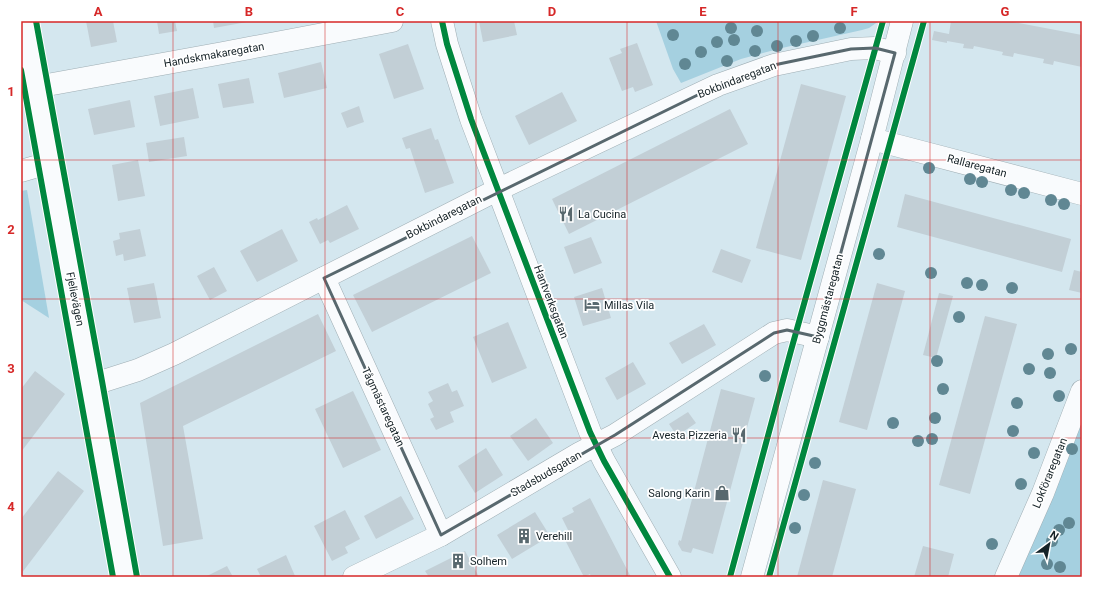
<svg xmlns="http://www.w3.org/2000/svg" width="1103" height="598" font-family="Roboto,sans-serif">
	<rect width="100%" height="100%" fill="#d4e7ef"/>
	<!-- green -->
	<g fill="#a5d0e0">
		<path d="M656,21H879L869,28L862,30L782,48L741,59L681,83L673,69Z"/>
		<path d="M27,190L49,318L21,300V191Z"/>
		<path d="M1082,391V577H1006Z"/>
	</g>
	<!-- building -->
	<g fill="#c2cfd6">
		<path d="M86,21H113L117,42L91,47Z"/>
		<path d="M157,21H175L177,31L159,34Z"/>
		<path d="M213,21H247V22L214,28Z"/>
		<path d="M479,21H514L517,35L483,42Z"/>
		<path d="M951,21H1008L1082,35V67L1054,61L1053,65L1043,63L1044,59L1014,53L1013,57L1002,55L1003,52L974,46L973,49L963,48L964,44L947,41V43L932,40L934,31L949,34Z"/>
		<path d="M637,43L653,85L635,92L633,87L622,91L609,58L622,53L620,49Z"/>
		<path d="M408,44L424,89L394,99L379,54Z"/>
		<path d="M321,62L327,88L284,98L278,73Z"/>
		<path d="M249,78L254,103L223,108L218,84Z"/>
		<path d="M801,84L846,96L801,260L756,248Z"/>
		<path d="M193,88L199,118L160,126L154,96Z"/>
		<path d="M562,92L577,121L529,145L515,116Z"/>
		<path d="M130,100L135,127L94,135L88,109Z"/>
		<path d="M359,106L364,122L347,128L341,113Z"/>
		<path d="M730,109L748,144L569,234L552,199Z"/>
		<path d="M431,128L435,140L438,139L454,183L425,193L410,148L406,149L402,138Z"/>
		<path d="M184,137L187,156L149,162L146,143Z"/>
		<path d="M138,160L145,196L118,201L112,165Z"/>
		<path d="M905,194L1071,239L1062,272L897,227Z"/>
		<path d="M347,205L359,229L330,243L328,240L320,244L309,222L317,218L318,220Z"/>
		<path d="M140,229L146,256L124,261L123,254L116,256L113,241L120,239L119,233Z"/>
		<path d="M282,229L298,261L257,282L240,251Z"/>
		<path d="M472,236L491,273L372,332L353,295Z"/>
		<path d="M591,237L602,263L574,274L564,247Z"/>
		<path d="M721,249L751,260L742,283L712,272Z"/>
		<path d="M214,267L227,291L210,300L197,276Z"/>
		<path d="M1074,270L1082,272V293L1069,290Z"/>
		<path d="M154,283L161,318L134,323L127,288Z"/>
		<path d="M877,283L905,291L867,430L839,422Z"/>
		<path d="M602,288L611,318L583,326L574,297Z"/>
		<path d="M939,293L953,296L936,358L923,355Z"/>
		<path d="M318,314L336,351L183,426L203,539L163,546L140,403Z"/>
		<path d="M985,316L1017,324L970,494L939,485Z"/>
		<path d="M508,322L527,368L492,383L473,337Z"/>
		<path d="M704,324L716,345L682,364L669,343Z"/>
		<path d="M633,362L646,384L617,400L605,378Z"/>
		<path d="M35,371L65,394L21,452V389Z"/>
		<path d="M448,383L452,392L457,390L464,406L450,412L454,422L436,430L430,419L434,417L428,404L433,401L428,392Z"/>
		<path d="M721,389L755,398L713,554L693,548L691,553L682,551L678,544L679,540L681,541Z"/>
		<path d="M353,391L381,450L343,468L315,409Z"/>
		<path d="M688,412L696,423L677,436L669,424Z"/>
		<path d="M536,418L553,443L528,461L510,436Z"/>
		<path d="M486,448L503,475L475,493L458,466Z"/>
		<path d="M58,471L84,491L21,574V519Z"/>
		<path d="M823,480L856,489L832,577H797Z"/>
		<path d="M401,496L414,519L376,539L364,516Z"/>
		<path d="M590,498L621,558L631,577H591L590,574L584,577L564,538L570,534L562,518L574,512L572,508Z"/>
		<path d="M345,510L360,539L345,547L348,553L332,561L314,526Z"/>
		<path d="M535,512L550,536L512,559L497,535Z"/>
		<path d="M923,546L954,554L948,577H914Z"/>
		<path d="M465,551L479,577H429L425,571Z"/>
		<path d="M286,555L295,576L261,577L257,569Z"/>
		<path d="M227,566L233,577H204L209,575Z"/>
	</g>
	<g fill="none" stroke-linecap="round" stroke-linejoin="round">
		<defs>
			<g id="minor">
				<path d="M24,21L91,385L124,577"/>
				<path d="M442,21L447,44L471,119L590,432L604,461L670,577"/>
				<path d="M36,87L223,53L392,21"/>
				<path d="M872,139L1082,194"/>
				<path d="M21,171L38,166L48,160"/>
				<path d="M324,278L441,535"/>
				<path d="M91,385L138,370L174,354L497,190L718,85L774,65L851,49L875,48L895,53"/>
				<path d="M354,577L441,535L580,453L615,435L774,333L787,330L818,337"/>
				<path d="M752,577L872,139L902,21"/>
				<path d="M1006,577L1043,493L1082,391"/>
			</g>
		</defs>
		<!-- minor casing -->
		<use href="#minor" stroke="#9faeb4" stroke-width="23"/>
		<!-- minor -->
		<use href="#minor" stroke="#f9fbfd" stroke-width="22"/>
		<defs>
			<g id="cycleway">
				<path d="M36,21L102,381L137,577"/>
				<path d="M442,21L447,44L471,119L590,432L604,461L670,577"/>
				<path d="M21,70L113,577"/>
				<path d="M730,577L790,354L883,21"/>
				<path d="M769,577L924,21"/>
			</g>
		</defs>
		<!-- cycleway casing -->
		<use href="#cycleway" stroke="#fff" stroke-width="8"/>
		<!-- cycleway -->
		<use href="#cycleway" stroke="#00873e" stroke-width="6"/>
	</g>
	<!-- trees -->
	<g fill="#608793">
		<circle cx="731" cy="28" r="6"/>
		<circle cx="840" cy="28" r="6"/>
		<circle cx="757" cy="31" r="6"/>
		<circle cx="673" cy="35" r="6"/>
		<circle cx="813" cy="36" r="6"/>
		<circle cx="734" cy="40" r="6"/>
		<circle cx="796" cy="41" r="6"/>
		<circle cx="717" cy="42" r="6"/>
		<circle cx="777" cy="46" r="6"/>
		<circle cx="755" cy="51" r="6"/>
		<circle cx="701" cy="52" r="6"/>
		<circle cx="727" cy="61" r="6"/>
		<circle cx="685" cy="64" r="6"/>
		<circle cx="929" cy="168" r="6"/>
		<circle cx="970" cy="179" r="6"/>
		<circle cx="982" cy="182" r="6"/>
		<circle cx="1011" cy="190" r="6"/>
		<circle cx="1024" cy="193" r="6"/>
		<circle cx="1051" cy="200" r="6"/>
		<circle cx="1064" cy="204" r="6"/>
		<circle cx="879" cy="254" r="6"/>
		<circle cx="931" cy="273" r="6"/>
		<circle cx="967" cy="283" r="6"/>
		<circle cx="982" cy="285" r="6"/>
		<circle cx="1012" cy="288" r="6"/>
		<circle cx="959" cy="317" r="6"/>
		<circle cx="1071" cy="349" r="6"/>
		<circle cx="1048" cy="354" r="6"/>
		<circle cx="937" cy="361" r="6"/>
		<circle cx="1029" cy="369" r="6"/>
		<circle cx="1050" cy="373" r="6"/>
		<circle cx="765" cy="376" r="6"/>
		<circle cx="943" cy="389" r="6"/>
		<circle cx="1059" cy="396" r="6"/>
		<circle cx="1017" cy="403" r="6"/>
		<circle cx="935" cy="418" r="6"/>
		<circle cx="893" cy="423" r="6"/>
		<circle cx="1013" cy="431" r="6"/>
		<circle cx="932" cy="439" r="6"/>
		<circle cx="918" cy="441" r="6"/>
		<circle cx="1072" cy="449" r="6"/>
		<circle cx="1034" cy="453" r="6"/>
		<circle cx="815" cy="463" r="6"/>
		<circle cx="1021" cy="484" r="6"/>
		<circle cx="804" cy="495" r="6"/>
		<circle cx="1069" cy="523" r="6"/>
		<circle cx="795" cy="528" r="6"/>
		<circle cx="1059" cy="530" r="6"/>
		<circle cx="1052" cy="541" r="6"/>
		<circle cx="992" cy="544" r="6"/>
		<circle cx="1047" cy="564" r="6"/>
		<circle cx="1060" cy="567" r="6"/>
	</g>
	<!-- marked area -->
	<path fill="none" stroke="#58686e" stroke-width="3" stroke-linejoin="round" d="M875,48L895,53L818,337L787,330L774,333L615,435L441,535L324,278L718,85L774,65L851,49Z"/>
	<!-- grid -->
	<path fill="none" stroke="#d62828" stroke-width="1" stroke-opacity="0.55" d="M173,21V577M325,21V577M476,21V577M627,21V577M778,21V577M930,21V577M21,160H1082M21,299H1082M21,438H1082"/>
	<!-- icons -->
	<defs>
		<symbol id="restaurant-bare" viewBox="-9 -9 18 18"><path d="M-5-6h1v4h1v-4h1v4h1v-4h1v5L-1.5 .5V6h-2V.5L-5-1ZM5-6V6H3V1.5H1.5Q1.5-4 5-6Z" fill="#58686e" stroke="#fff" stroke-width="2.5" paint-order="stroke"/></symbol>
		<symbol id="hotel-bare" viewBox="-9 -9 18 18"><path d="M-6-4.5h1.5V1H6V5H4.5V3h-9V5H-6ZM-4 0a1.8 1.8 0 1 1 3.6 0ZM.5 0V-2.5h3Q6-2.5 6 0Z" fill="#58686e" stroke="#fff" stroke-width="2.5" paint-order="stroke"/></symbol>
		<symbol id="shop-bare" viewBox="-9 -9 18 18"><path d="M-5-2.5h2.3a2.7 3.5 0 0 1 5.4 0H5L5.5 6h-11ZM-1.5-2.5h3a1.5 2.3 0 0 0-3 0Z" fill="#58686e" stroke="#fff" stroke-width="2.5" paint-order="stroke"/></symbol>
		<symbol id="building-bare" viewBox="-9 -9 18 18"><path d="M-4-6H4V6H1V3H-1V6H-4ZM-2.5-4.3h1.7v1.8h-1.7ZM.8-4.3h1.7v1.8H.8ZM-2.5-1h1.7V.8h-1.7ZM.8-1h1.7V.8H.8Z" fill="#58686e" stroke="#fff" stroke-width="2.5" paint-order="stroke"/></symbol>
	</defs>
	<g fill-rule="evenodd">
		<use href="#restaurant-bare" x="555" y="203" width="22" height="22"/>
		<use href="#hotel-bare" x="581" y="294" width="22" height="22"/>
		<use href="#restaurant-bare" x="728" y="424" width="22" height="22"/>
		<use href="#shop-bare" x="711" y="482" width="22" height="22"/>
		<use href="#building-bare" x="513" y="525" width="22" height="22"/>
		<use href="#building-bare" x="447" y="550" width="22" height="22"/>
	</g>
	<g text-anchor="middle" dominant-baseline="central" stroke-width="3.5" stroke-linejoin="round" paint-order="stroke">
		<!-- street labels -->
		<g font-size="11" fill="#162328" stroke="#fff">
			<text transform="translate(214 55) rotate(-10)">Handskmakaregatan</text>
			<text transform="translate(737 80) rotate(-21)">Bokbindaregatan</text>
			<text transform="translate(977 166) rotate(15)">Rallaregatan</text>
			<text transform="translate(444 217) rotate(-27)">Bokbindaregatan</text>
			<text transform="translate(75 299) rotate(79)">Fjelievägen</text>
			<text transform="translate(828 299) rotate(-75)">Byggmästaregatan</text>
			<text transform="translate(551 302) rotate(69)">Hantverksgatan</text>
			<text transform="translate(383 407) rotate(65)">Tågmästaregatan</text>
			<text transform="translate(1050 473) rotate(-68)">Lokföraregatan</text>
			<text transform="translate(546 474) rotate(-30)">Stadsbudsgatan</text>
		</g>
		<!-- poi labels -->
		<g font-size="11" fill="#162328" stroke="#fff" text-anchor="start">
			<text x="578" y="214">La Cucina</text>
			<text x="604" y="305">Millas Vila</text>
			<text x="727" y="435" text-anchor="end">Avesta Pizzeria</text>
			<text x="710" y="493" text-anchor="end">Salong Karin</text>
			<text x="536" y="536">Verehill</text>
			<text x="470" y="561">Solhem</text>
		</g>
	</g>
	<!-- border -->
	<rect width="1103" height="598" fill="none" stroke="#ffffff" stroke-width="44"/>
	<!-- north arrow -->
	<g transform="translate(1049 544) rotate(32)" stroke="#ffffff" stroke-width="3" paint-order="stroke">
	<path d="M0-3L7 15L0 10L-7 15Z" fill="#162328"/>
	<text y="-6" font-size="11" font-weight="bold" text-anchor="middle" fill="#162328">N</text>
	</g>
	<rect x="22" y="22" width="1059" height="554" fill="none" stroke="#d62828" stroke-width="1.5"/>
	<g font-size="13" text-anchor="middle" font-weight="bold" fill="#d62828">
		<text x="98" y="16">A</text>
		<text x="249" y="16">B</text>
		<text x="400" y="16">C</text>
		<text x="552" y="16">D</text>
		<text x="703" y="16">E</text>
		<text x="854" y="16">F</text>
		<text x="1005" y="16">G</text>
		<text x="11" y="96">1</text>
		<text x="11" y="234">2</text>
		<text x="11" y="373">3</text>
		<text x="11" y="511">4</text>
	</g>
</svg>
